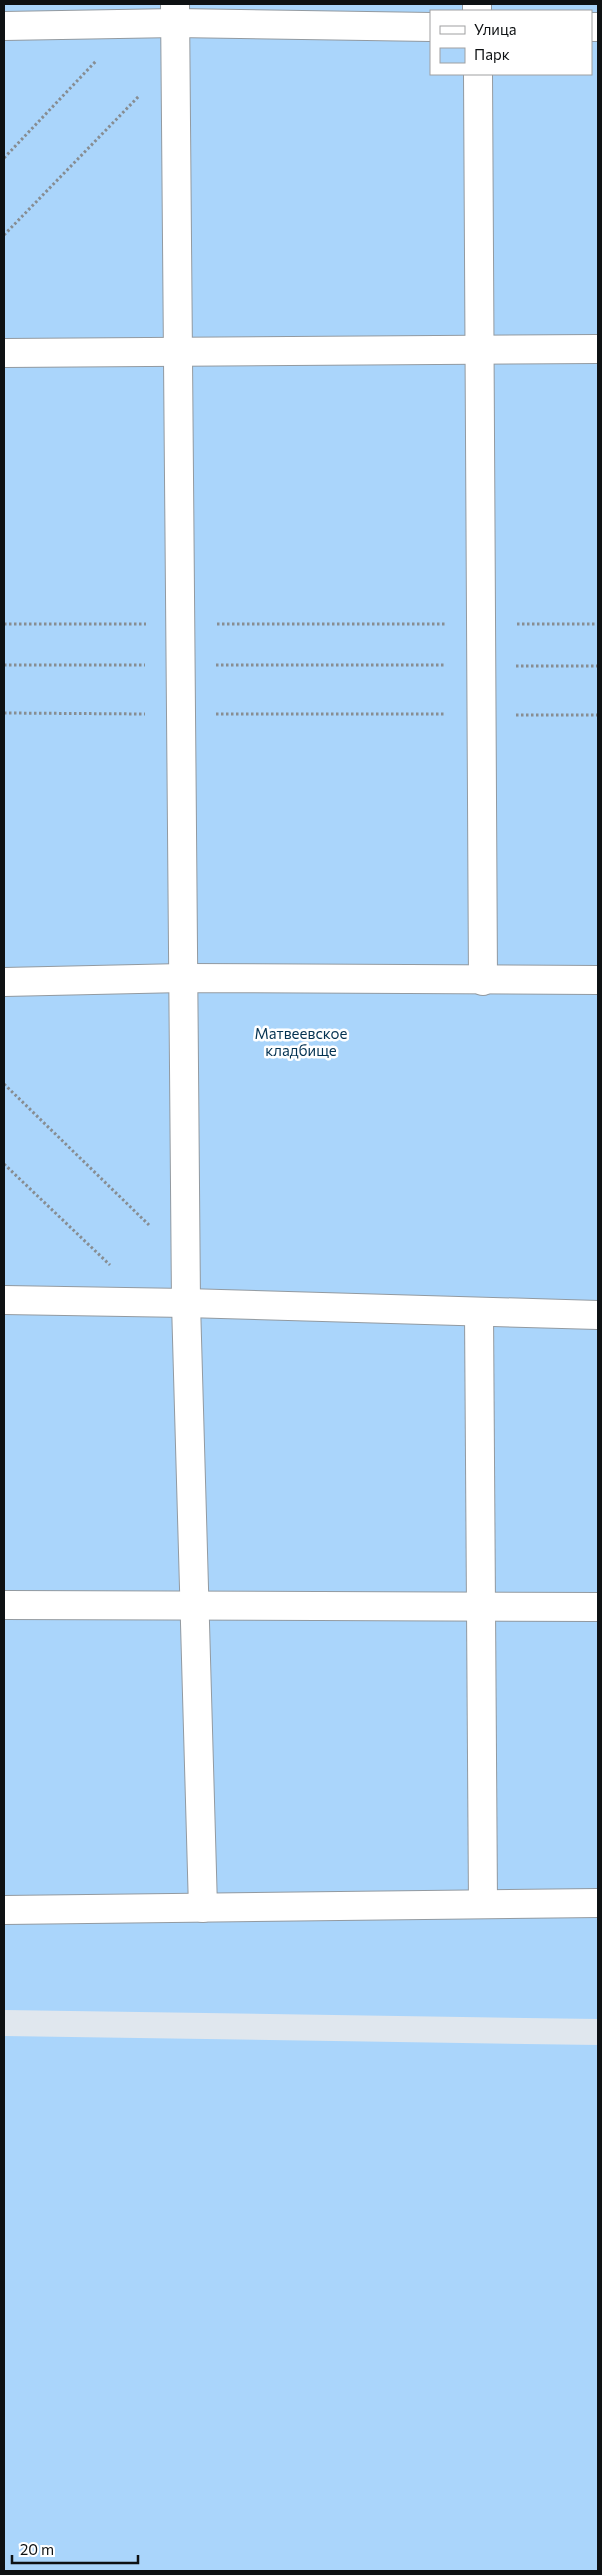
<svg xmlns="http://www.w3.org/2000/svg" width="602" height="2575" font-family="Commissioner,sans-serif">
	<rect width="100%" height="100%" fill="#e0e7ee"/>
	<!-- green -->
	<g fill="#aad5fb" fill-rule="evenodd">
		<path d="M4,4H598V2019L4,2010ZM431,11H591V74H431Z"/>
		<path d="M4,2036L598,2045V2571H4Z"/>
	</g>
	<g fill="none" stroke-linecap="round" stroke-linejoin="round">
		<defs>
			<g id="minor">
				<path d="M175,4L186,1303L203,1908"/>
				<path d="M477,4V11"/>
				<path d="M4,26L176,23L431,27"/>
				<path d="M591,27H598"/>
				<path d="M478,74L483,981"/>
				<path d="M4,353L598,349"/>
				<path d="M4,982L183,978L598,980"/>
				<path d="M4,1300L186,1303L598,1315"/>
				<path d="M479,1312L483,1904"/>
				<path d="M4,1605L598,1607"/>
				<path d="M4,1910L598,1903"/>
			</g>
		</defs>
		<!-- minor casing -->
		<use href="#minor" stroke="#939aa0" stroke-width="30"/>
		<!-- path -->
		<g stroke="#878d92" stroke-width="3" stroke-dasharray="2.5 2.5" stroke-linecap="butt">
			<path d="M4,158L96,61"/>
			<path d="M4,235L139,96"/>
			<path d="M4,624H146"/>
			<path d="M217,624H446"/>
			<path d="M517,624H598"/>
			<path d="M4,665H145"/>
			<path d="M216,665H445"/>
			<path d="M516,666H598"/>
			<path d="M4,713L145,714"/>
			<path d="M216,714H445"/>
			<path d="M516,715H598"/>
			<path d="M4,1084L149,1225"/>
			<path d="M4,1164L110,1265"/>
		</g>
		<!-- minor -->
		<use href="#minor" stroke="#fff" stroke-width="28"/>
	</g>
	<g text-anchor="middle" dominant-baseline="central" stroke-width="5" stroke-linejoin="round" paint-order="stroke">
		<!-- park labels -->
		<g font-size="15" fill="#043251" stroke="#fff">
			<text x="301" y="1033">Матвеевское<tspan x="301" dy="17">кладбище</tspan></text>
		</g>
	</g>
	<!-- border -->
	<rect width="602" height="2575" fill="none" stroke="#0e1113" stroke-width="10"/>
	<!-- legend -->
	<rect x="430" y="10" width="162" height="65" fill="#ffffff" stroke="#9fa0a1"/>
	<rect x="440" y="26" width="25" height="8" fill="#ffffff" stroke="#9fa0a1"/>
	<text x="474" y="35" font-size="15" fill="#0e1113">Улица</text>
	<rect x="440" y="48" width="25" height="15" fill="#aad5fb" stroke="#9fa0a1"/>
	<text x="474" y="60" font-size="15" fill="#0e1113">Парк</text>
	<!-- scale -->
	<path d="M12 2555v8h126v-8" fill="none" stroke="#0e1113" stroke-width="2.5"/>
	<text x="20" y="2555" font-size="15" fill="#0e1113" stroke="#ffffff" stroke-width="4" paint-order="stroke">20 m</text>
</svg>
